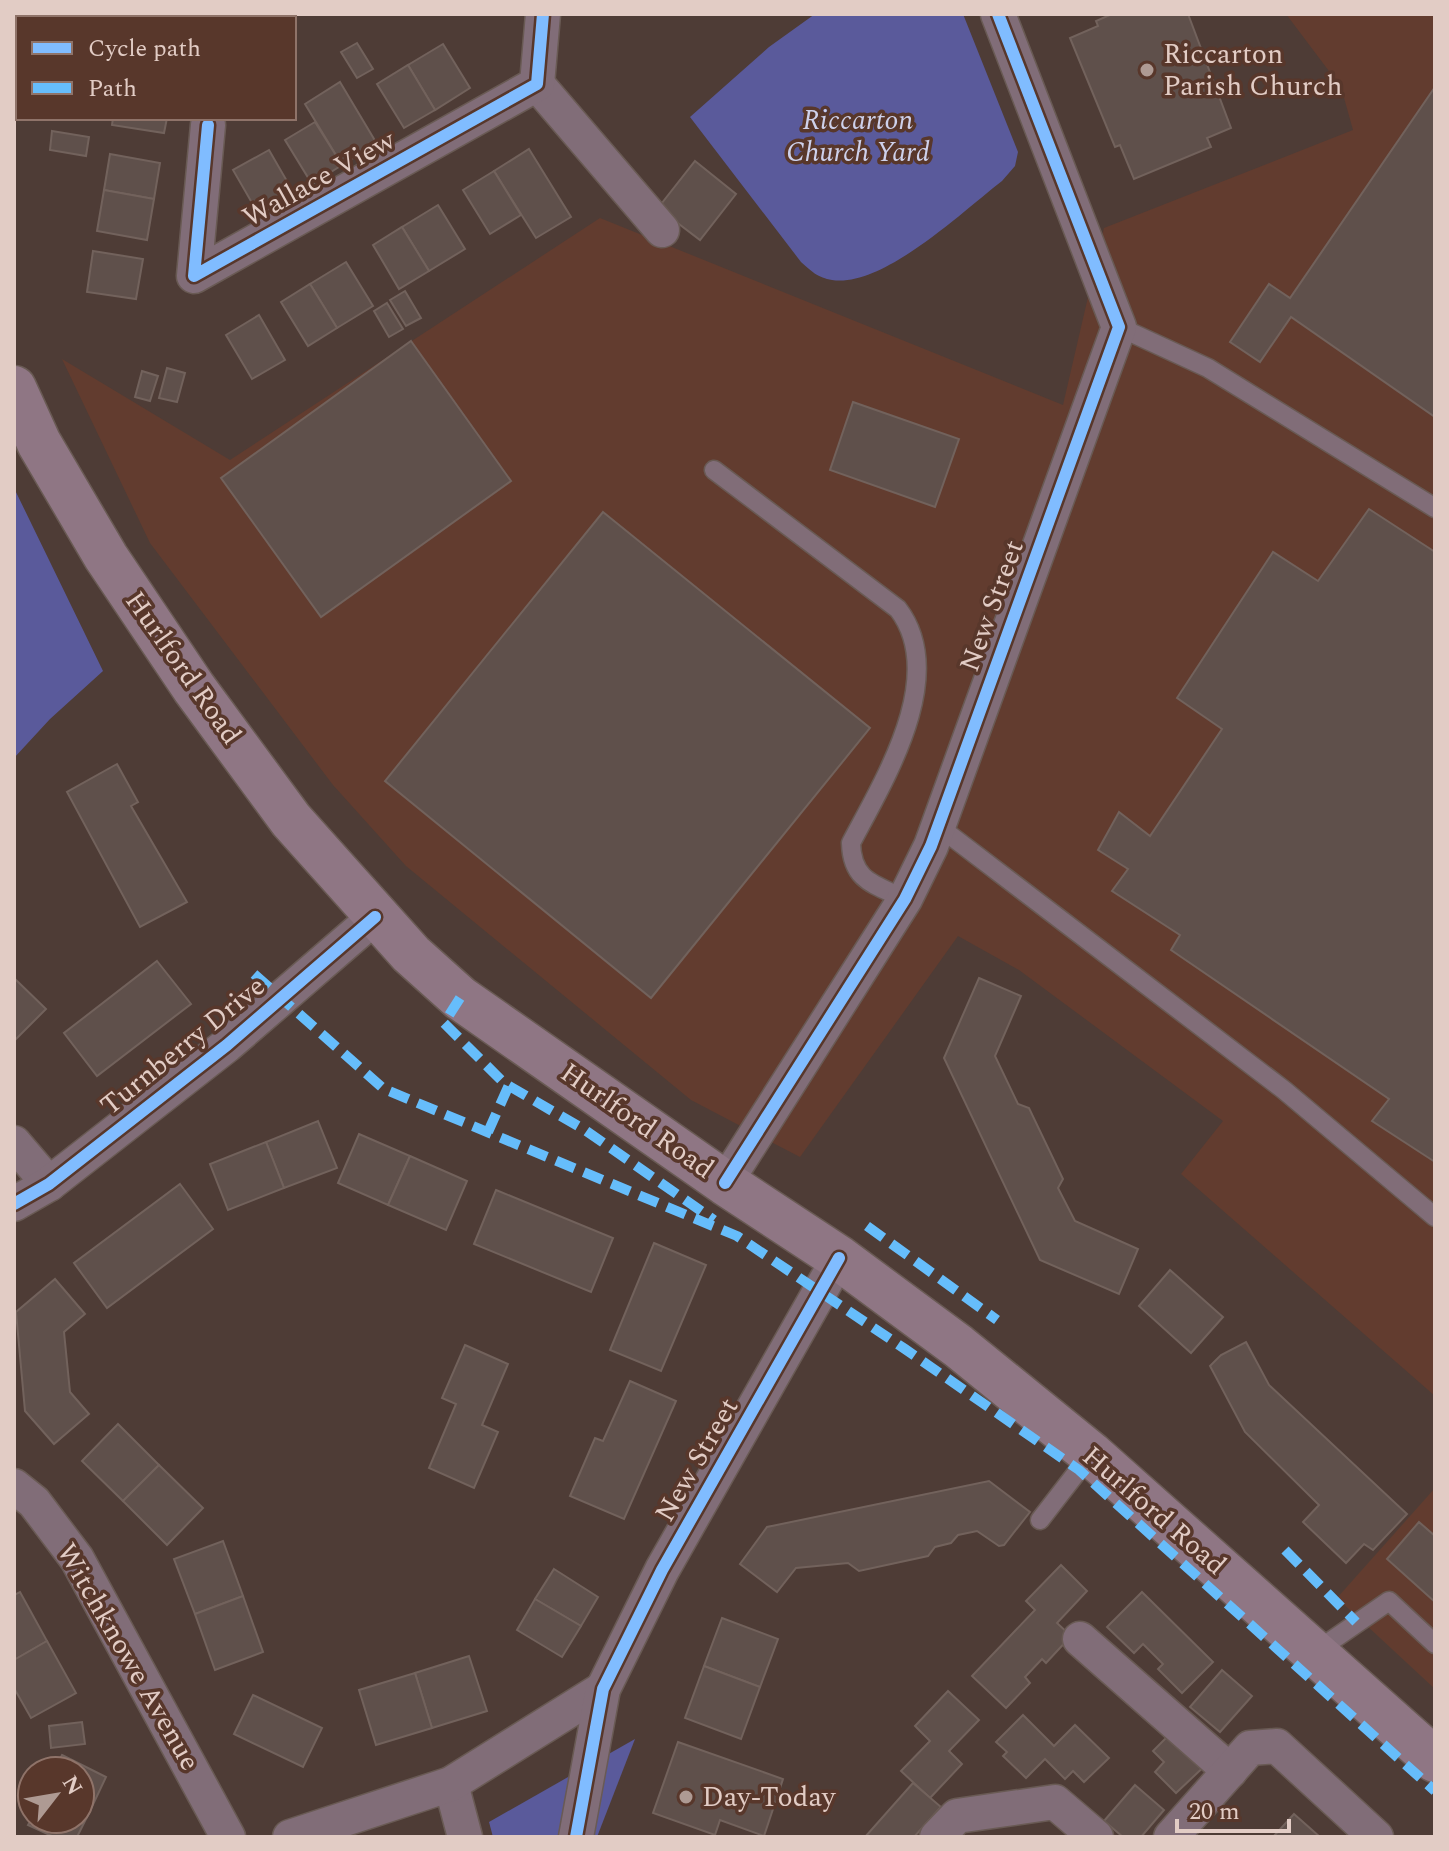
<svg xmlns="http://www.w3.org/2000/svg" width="1449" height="1851" font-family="Spectral,serif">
	<rect width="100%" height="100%" fill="#4e3c36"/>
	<!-- built -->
	<g fill="#623c2f">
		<path d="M1286,14H1435V1396L1181,1174L1223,1121L1019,970L958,936L800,1157L691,1100L406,866L333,785L150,543L62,359L230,460L600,218L1063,405L1104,228L1353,130L1341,87Z"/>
		<path d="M1435,1488V1689L1337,1598Z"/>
	</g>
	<!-- green -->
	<g fill="#5a5a9b">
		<path d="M815,14H963L1018,152L1015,166L1002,181C963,211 883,288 832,280C818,278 811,271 801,262L690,117L769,47Z"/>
		<path d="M14,488L103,671L50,719L14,758Z"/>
		<path d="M635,1739L597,1837H493L489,1822Z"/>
	</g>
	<!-- building -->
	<g fill="#5f504b" stroke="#72625c" stroke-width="2">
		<path d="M1112,14H1188L1231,128L1207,138L1211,147L1134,179L1120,145L1115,147L1070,38L1098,26L1096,21Z"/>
		<path d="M357,43L373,69L357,78L341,52Z"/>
		<path d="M443,44L470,88L435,110L408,65Z"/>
		<path d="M408,65L435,110L404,128L377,84Z"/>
		<path d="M340,82L377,144L342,165L305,104Z"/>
		<path d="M1435,87V417L1291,317L1260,362L1230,342L1269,284L1290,298Z"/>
		<path d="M113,118H167L164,133L112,125Z"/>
		<path d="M315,122L342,165L312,184L285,140Z"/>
		<path d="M52,131L89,137L86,156L50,150Z"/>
		<path d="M529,149L571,217L536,238L494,171Z"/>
		<path d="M269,150L295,195L259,215L233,170Z"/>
		<path d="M110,154L160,163L154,199L104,190Z"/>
		<path d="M695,161L736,194L700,240L658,208Z"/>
		<path d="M494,171L521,215L490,234L463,190Z"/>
		<path d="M104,190L154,199L147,240L97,231Z"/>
		<path d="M438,205L465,249L429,271L402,227Z"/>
		<path d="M402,227L429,271L399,289L373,245Z"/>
		<path d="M93,251L143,259L136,299L87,292Z"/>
		<path d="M346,262L373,306L337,328L310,284Z"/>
		<path d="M310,284L337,328L308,346L281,302Z"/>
		<path d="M405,291L421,318L406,326L390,300Z"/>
		<path d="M387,303L403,329L389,337L374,311Z"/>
		<path d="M259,315L285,360L252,379L226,335Z"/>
		<path d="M411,341L511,481L321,617L221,478Z"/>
		<path d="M167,368L185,373L177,402L159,398Z"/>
		<path d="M142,371L158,376L150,401L135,397Z"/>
		<path d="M853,402L959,439L935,507L830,470Z"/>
		<path d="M1369,509L1435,552V1162L1372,1121L1389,1099L1171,950L1180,935L1112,891L1128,869L1098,850L1119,812L1150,836L1222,729L1177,698L1273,552L1318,581Z"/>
		<path d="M603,512L870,728L651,998L385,781Z"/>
		<path d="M117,764L138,802L131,806L187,902L140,927L67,792Z"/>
		<path d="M157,961L191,1004L97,1076L64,1033Z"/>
		<path d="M14,978L46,1009L14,1041Z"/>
		<path d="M979,978L1021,996L995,1056L1018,1104L1029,1108L1063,1179L1058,1188L1075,1221L1138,1249L1119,1294L1040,1260L944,1058Z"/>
		<path d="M318,1121L337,1168L284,1188L266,1142Z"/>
		<path d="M359,1134L410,1156L388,1205L338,1183Z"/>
		<path d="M266,1142L284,1188L228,1210L210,1164Z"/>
		<path d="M410,1156L467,1181L446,1230L388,1205Z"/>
		<path d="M180,1184L213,1229L107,1308L74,1263Z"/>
		<path d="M496,1190L613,1238L591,1292L474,1244Z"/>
		<path d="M654,1243L706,1265L661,1371L610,1350Z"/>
		<path d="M1170,1270L1223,1317L1191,1353L1139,1306Z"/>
		<path d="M55,1279L85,1314L64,1332L70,1392L89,1414L54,1444L25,1411L16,1312Z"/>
		<path d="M1246,1342L1269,1385L1407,1514L1373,1550L1364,1544L1346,1563L1303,1522L1319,1505L1245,1432L1210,1366L1221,1355Z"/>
		<path d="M465,1345L508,1364L482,1425L498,1432L474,1488L429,1468L456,1404L442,1398Z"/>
		<path d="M630,1381L676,1401L624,1519L570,1496L595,1438L603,1441Z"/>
		<path d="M118,1424L159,1465L123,1501L82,1461Z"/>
		<path d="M159,1465L203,1508L167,1545L123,1501Z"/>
		<path d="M989,1481L1030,1512L1004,1545L999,1546L977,1531L958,1535L951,1543L935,1547L928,1556L859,1571L848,1563L796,1568L777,1592L740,1564L767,1527Z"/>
		<path d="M1419,1522L1435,1536V1602L1387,1559Z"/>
		<path d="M223,1541L243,1596L195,1614L174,1559Z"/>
		<path d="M1061,1565L1087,1591L1057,1623L1071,1636L1046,1663L1042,1659L1025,1677L1030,1683L1006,1708L972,1676L1035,1610L1026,1601Z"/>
		<path d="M554,1569L598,1597L581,1626L535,1599Z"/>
		<path d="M20,1592L47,1641L14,1660V1595Z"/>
		<path d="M1142,1592L1213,1662L1182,1693L1158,1669L1163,1664L1143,1644L1134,1653L1107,1627Z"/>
		<path d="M243,1596L263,1652L215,1670L195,1614Z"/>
		<path d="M535,1599L581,1626L562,1657L517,1630Z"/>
		<path d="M722,1618L778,1639L760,1687L704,1666Z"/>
		<path d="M47,1641L76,1693L31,1718L14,1688V1660Z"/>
		<path d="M469,1656L487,1711L432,1728L415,1673Z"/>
		<path d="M704,1666L760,1687L741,1739L685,1718Z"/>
		<path d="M1222,1670L1252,1696L1220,1732L1190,1707Z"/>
		<path d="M415,1673L432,1728L376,1745L359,1690Z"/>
		<path d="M948,1691L979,1720L949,1751L962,1764L930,1798L901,1771L930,1741L915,1726Z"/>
		<path d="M253,1695L322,1728L303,1767L234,1734Z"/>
		<path d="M1023,1715L1054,1746L1075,1725L1109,1758L1084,1782L1073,1771L1065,1779L1045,1759L1026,1778L1003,1756L1007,1752L996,1742Z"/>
		<path d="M82,1722L85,1744L51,1748L49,1726Z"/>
		<path d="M1177,1727L1210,1761L1176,1793L1155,1772L1164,1762L1153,1751Z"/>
		<path d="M678,1742L783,1779L764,1836L720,1820L715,1835L653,1813Z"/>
		<path d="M62,1755L106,1777L90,1811L80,1806V1771H54Z"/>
		<path d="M913,1783L941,1807L914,1837H865Z"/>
		<path d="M1135,1785L1164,1810L1141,1837H1123L1104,1821Z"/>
		<path d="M80,1806L90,1811L77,1837H54L28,1825L32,1818L80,1819Z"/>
		<path d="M1294,1814L1320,1837H1273Z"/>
	</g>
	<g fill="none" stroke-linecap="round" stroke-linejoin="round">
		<defs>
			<g id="service">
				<path d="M1119,327L1208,368L1435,508"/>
				<path d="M714,470L898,609C949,676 884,780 851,843C852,881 874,884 905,899"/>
				<path d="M938,826L1284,1090L1435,1217"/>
				<path d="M1040,1520L1091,1454"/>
				<path d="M1315,1652L1389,1601L1435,1644"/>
			</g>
			<g id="minor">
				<path d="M537,84L662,230"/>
				<path d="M208,125L194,276L537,84L543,14"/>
				<path d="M14,1143L49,1184"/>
				<path d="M725,1183L905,899L931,846L1119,327L998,14"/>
				<path d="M14,1204L49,1184L227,1045L375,917"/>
				<path d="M14,1486L34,1502L77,1559L228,1837"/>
				<path d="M1080,1639L1230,1771"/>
				<path d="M451,1784L465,1837"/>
				<path d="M290,1837L451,1784L603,1689"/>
				<path d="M576,1837L603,1689L662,1570L839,1258"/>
				<path d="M937,1837L957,1816L1055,1802L1096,1837"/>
				<path d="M1171,1837L1250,1748L1277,1746L1376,1837"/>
			</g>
			<path id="secondary" d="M14,388L39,443L106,557L194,688L291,820L411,954L460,998L725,1183L839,1258L958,1346L1091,1454L1435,1760"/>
		</defs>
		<!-- service casing -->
		<use href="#service" stroke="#695a54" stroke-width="21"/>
		<!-- minor casing -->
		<use href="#minor" stroke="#695a54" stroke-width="37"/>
		<!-- secondary casing -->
		<use href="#secondary" stroke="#695a54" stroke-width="47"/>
		<!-- service -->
		<use href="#service" stroke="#816d78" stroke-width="18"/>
		<!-- minor -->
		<use href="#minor" stroke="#816d78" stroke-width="34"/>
		<!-- secondary -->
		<use href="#secondary" stroke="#8f7684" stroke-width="44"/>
		<!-- quiet -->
		<g stroke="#66bdfb" stroke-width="10" stroke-dasharray="20 10" stroke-linecap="butt">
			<path d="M254,974L384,1089L737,1236L905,1349L1079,1470L1435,1791"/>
			<path d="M460,998L444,1023L504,1083L585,1130L714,1220"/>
			<path d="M488,1132L509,1085"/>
			<path d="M867,1226L997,1320"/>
			<path d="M1285,1550L1356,1622"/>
		</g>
		<defs>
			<g id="cycleway">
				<path d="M208,125L194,276L537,84L543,14"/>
				<path d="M725,1183L905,899L931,846L1119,327L998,14"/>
				<path d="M14,1204L49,1184L227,1045L375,917"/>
				<path d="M576,1837L603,1689L662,1570L839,1258"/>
			</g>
		</defs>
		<!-- cycleway casing -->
		<use href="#cycleway" stroke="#58372b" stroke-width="17"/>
		<!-- cycleway -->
		<use href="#cycleway" stroke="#80bcff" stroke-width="12"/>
	</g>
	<!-- markers -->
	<g fill="#ae9a93" stroke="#58372b" stroke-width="3">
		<circle cx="1147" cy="70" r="8"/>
		<circle cx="686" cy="1797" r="8"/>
	</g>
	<g text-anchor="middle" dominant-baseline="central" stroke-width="7" stroke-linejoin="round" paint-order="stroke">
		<!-- poi labels -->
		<g font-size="28" fill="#e2ccc5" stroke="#58372b" text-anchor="start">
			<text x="1163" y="54">Riccarton<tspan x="1163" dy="32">Parish Church</tspan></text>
			<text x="702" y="1797">Day-Today</text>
		</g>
		<!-- park labels -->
		<g font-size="28" font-style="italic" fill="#ced1eb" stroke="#58372b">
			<text x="858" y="120">Riccarton<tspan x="858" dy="32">Church Yard</tspan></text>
		</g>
		<!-- street labels -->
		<g font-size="28" fill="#e2ccc5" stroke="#58372b">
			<text transform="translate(319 179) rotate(-29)">Wallace View</text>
			<text transform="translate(992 606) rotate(-70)">New Street</text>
			<text transform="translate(183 668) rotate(55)">Hurlford Road</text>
			<text transform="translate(183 1046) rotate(-39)">Turnberry Drive</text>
			<text transform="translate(637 1121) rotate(35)">Hurlford Road</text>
			<text transform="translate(697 1460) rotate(-60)">New Street</text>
			<text transform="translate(1154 1511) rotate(41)">Hurlford Road</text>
			<text transform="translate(128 1657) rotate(60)">Witchknowe Avenue</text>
		</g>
	</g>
	<!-- border -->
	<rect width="1449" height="1851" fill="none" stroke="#e2ccc5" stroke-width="32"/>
	<!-- legend -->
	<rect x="16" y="16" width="280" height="104" fill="#58372b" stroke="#8f7369" stroke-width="2"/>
	<rect x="32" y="42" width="40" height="12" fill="#80bcff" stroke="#8f7369" stroke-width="2"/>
	<text x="88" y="56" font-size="24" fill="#e2ccc5">Cycle path</text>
	<rect x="32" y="82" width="40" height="12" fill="#66bdfb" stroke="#8f7369" stroke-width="2"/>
	<text x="88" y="96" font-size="24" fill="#e2ccc5">Path</text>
	<!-- north arrow -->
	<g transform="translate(56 1795) rotate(59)"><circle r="38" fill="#58372b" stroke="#8f7369" stroke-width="2"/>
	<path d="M0-6L14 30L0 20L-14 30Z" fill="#ae9a93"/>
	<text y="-12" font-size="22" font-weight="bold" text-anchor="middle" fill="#e2ccc5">N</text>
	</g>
	<!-- scale -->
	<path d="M1177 1819v12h112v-12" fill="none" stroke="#e2ccc5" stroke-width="4"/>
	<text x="1189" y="1819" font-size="24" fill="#e2ccc5" stroke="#58372b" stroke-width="6" paint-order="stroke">20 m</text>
</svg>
